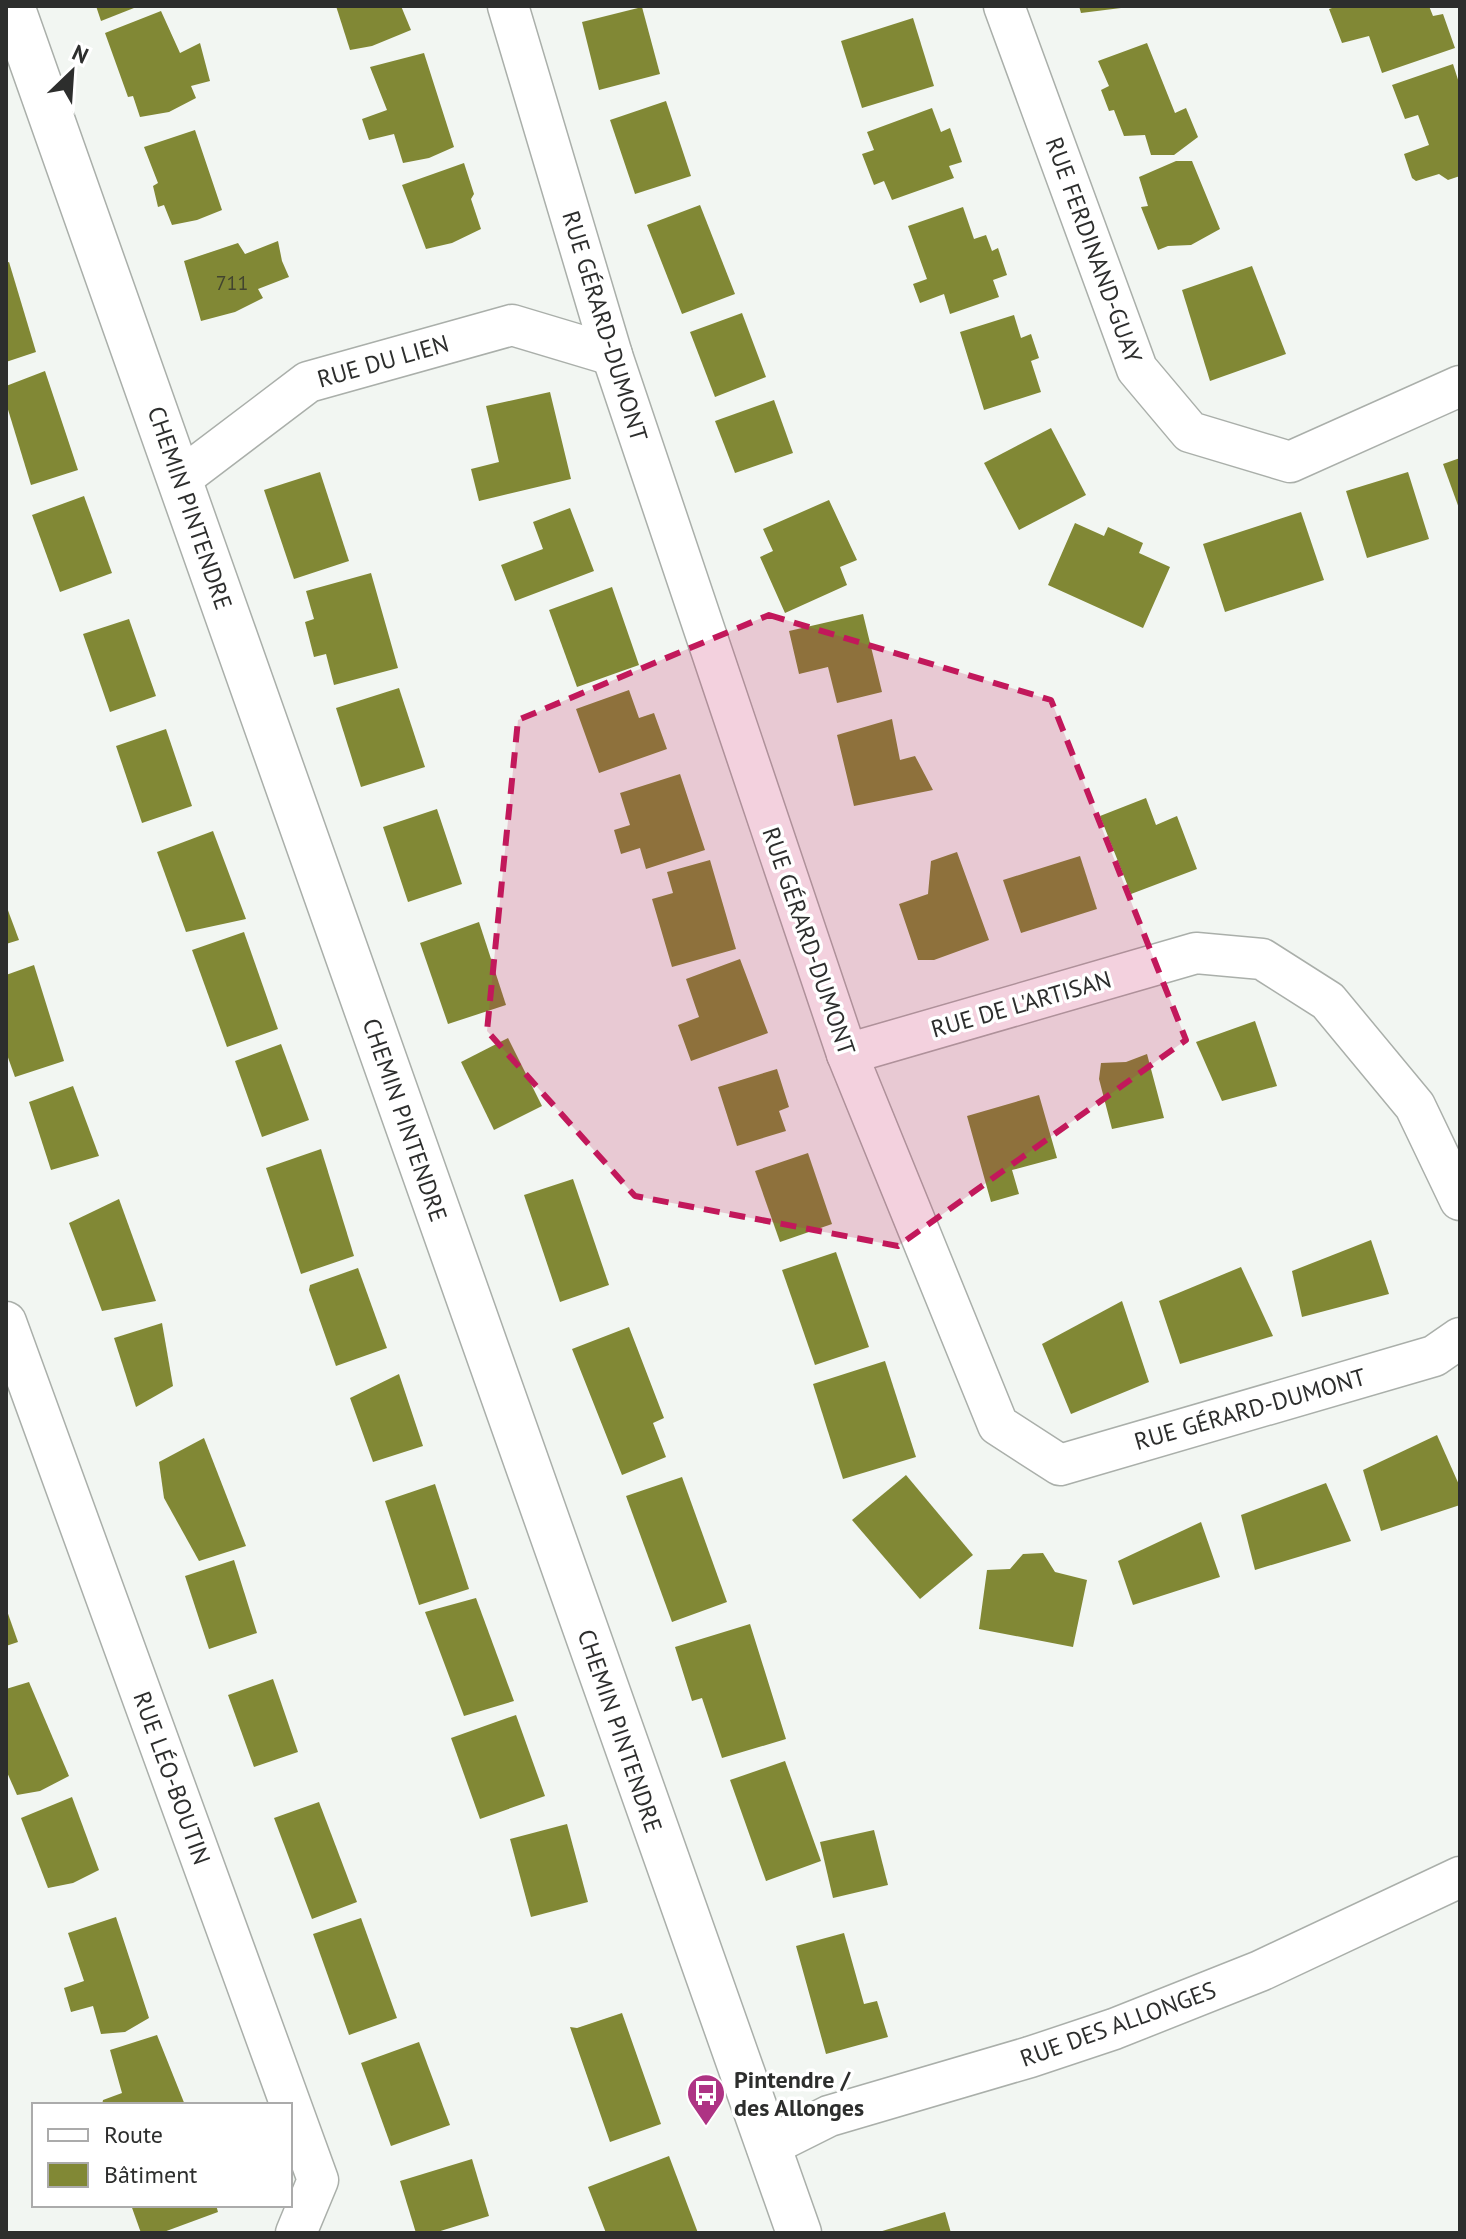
<svg xmlns="http://www.w3.org/2000/svg" width="1466" height="2239" font-family="'PT Sans',sans-serif">
	<rect width="100%" height="100%" fill="#f2f6f2"/>
	<!-- building -->
	<g fill="#818835">
		<path d="M96,6H139L101,21Z"/>
		<path d="M336,6H401L411,30L372,46L350,50Z"/>
		<path d="M1079,6H1121V8L1081,13Z"/>
		<path d="M1338,6H1429L1433,16L1443,14L1455,48L1382,73L1369,36L1342,43L1329,9Z"/>
		<path d="M642,7L660,74L599,90L582,22Z"/>
		<path d="M161,11L180,53L200,43L210,81L191,86L196,98L169,112L140,117L133,96L128,97L105,33Z"/>
		<path d="M913,18L934,86L862,108L841,41Z"/>
		<path d="M1147,43L1175,113L1186,108L1198,137L1174,155H1151L1145,135L1124,136L1114,110L1109,111L1101,90L1109,86L1098,61Z"/>
		<path d="M424,53L454,147L429,158L403,163L394,134L369,140L362,119L387,110L370,67Z"/>
		<path d="M1453,64L1460,86V176L1448,180L1439,174L1416,181L1412,178L1404,154L1429,145L1418,115L1405,119L1392,85Z"/>
		<path d="M666,101L691,176L635,194L610,120Z"/>
		<path d="M932,108L941,132L950,128L962,162L949,166L954,178L892,200L884,181L874,185L862,154L874,150L867,132Z"/>
		<path d="M195,130L222,210L197,220L172,225L164,205L158,207L153,186L158,183L144,147Z"/>
		<path d="M1176,161H1192L1220,229L1191,245L1168,246L1158,250L1141,207L1148,206L1139,177Z"/>
		<path d="M464,163L474,194L471,199L481,229L452,243L426,249L402,185Z"/>
		<path d="M700,205L735,294L682,314L647,225Z"/>
		<path d="M963,207L974,239L986,235L992,251L998,248L1007,275L993,280L999,297L950,314L944,294L920,303L913,284L927,279L908,226Z"/>
		<path d="M278,241L282,261L289,277L258,289L263,298L235,312L201,321L184,261L238,243L245,254Z"/>
		<path d="M9,262L36,352L6,362V263Z"/>
		<path d="M1252,266L1286,354L1210,381L1182,290Z"/>
		<path d="M742,313L766,377L715,397L690,332Z"/>
		<path d="M1014,315L1021,338L1031,334L1039,358L1031,361L1041,392L984,410L960,332Z"/>
		<path d="M45,371L78,470L31,485L6,403V386Z"/>
		<path d="M550,392L571,479L479,501L471,469L499,462L486,406Z"/>
		<path d="M774,400L793,453L735,473L715,421Z"/>
		<path d="M1051,428L1086,495L1019,530L984,463Z"/>
		<path d="M1460,458V511L1443,464Z"/>
		<path d="M320,472L349,561L294,579L264,490Z"/>
		<path d="M1408,472L1429,539L1367,558L1346,491Z"/>
		<path d="M84,496L112,573L60,592L32,515Z"/>
		<path d="M829,500L857,560L840,567L847,585L785,613L760,557L773,551L763,529Z"/>
		<path d="M570,508L594,571L515,601L501,565L543,549L533,522Z"/>
		<path d="M1301,512L1324,580L1225,612L1203,544Z"/>
		<path d="M1075,523L1104,536L1108,527L1143,543L1139,553L1170,567L1143,628L1048,585Z"/>
		<path d="M371,573L398,668L334,685L326,654L314,657L305,622L314,619L306,591Z"/>
		<path d="M612,587L639,665L577,687L549,610Z"/>
		<path d="M863,614L882,692L837,703L828,667L799,674L789,631Z"/>
		<path d="M129,619L156,696L110,712L83,634Z"/>
		<path d="M399,688L425,767L361,787L336,708Z"/>
		<path d="M629,690L639,718L654,713L667,749L599,773L576,709Z"/>
		<path d="M892,719L900,760L915,756L933,790L854,806L837,735Z"/>
		<path d="M166,729L192,806L142,823L116,746Z"/>
		<path d="M680,774L705,850L646,869L640,848L621,854L614,830L630,825L620,793Z"/>
		<path d="M1146,798L1156,825L1177,816L1197,869L1131,894L1100,816Z"/>
		<path d="M437,809L462,884L408,902L383,827Z"/>
		<path d="M213,831L246,919L186,932L157,852Z"/>
		<path d="M957,852L989,940L934,960H918L899,904L928,894L931,861Z"/>
		<path d="M1080,856L1097,909L1021,933L1003,880Z"/>
		<path d="M710,860L736,949L672,967L652,899L673,893L667,872Z"/>
		<path d="M6,905L19,940L6,944Z"/>
		<path d="M479,922L506,1005L448,1024L420,943Z"/>
		<path d="M244,932L278,1029L227,1047L192,950Z"/>
		<path d="M740,959L768,1033L691,1061L678,1025L699,1017L686,979Z"/>
		<path d="M34,965L64,1061L15,1077L6,1052V975Z"/>
		<path d="M1255,1021L1277,1086L1222,1101L1196,1042Z"/>
		<path d="M508,1038L542,1106L494,1130L461,1062Z"/>
		<path d="M281,1044L309,1120L262,1137L235,1061Z"/>
		<path d="M1147,1054L1164,1118L1112,1129L1099,1079L1101,1063L1126,1062Z"/>
		<path d="M777,1069L789,1107L779,1111L786,1131L737,1146L718,1087Z"/>
		<path d="M73,1086L99,1156L51,1170L29,1102Z"/>
		<path d="M1039,1095L1057,1158L1012,1170L1019,1194L991,1202L967,1116Z"/>
		<path d="M321,1149L354,1256L301,1274L266,1168Z"/>
		<path d="M808,1153L832,1224L780,1242L755,1171Z"/>
		<path d="M573,1179L609,1285L560,1302L524,1195Z"/>
		<path d="M119,1199L156,1301L102,1311L69,1223Z"/>
		<path d="M1371,1240L1389,1294L1302,1317L1292,1271Z"/>
		<path d="M836,1252L869,1347L815,1365L782,1270Z"/>
		<path d="M1241,1267L1273,1336L1180,1364L1159,1301Z"/>
		<path d="M358,1268L387,1348L336,1366L309,1290L310,1285Z"/>
		<path d="M1122,1301L1149,1382L1071,1414L1042,1344Z"/>
		<path d="M162,1323L173,1386L136,1407L114,1338Z"/>
		<path d="M629,1327L664,1418L653,1423L666,1457L622,1475L572,1349Z"/>
		<path d="M885,1361L916,1457L843,1479L813,1384Z"/>
		<path d="M399,1374L423,1446L373,1462L350,1398Z"/>
		<path d="M1437,1435L1460,1487V1505L1381,1531L1363,1470Z"/>
		<path d="M204,1438L246,1546L199,1561L164,1498L159,1462Z"/>
		<path d="M906,1475L973,1555L920,1599L852,1520Z"/>
		<path d="M682,1477L727,1602L672,1622L626,1496Z"/>
		<path d="M1326,1483L1351,1541L1255,1570L1241,1515Z"/>
		<path d="M435,1484L469,1589L419,1605L385,1501Z"/>
		<path d="M1201,1522L1220,1577L1133,1605L1118,1561Z"/>
		<path d="M1043,1553L1055,1572L1087,1580L1073,1647L979,1629L987,1570L1010,1569L1023,1554Z"/>
		<path d="M234,1560L257,1633L209,1649L185,1576Z"/>
		<path d="M476,1598L514,1701L464,1716L425,1612Z"/>
		<path d="M6,1608L18,1642L6,1646Z"/>
		<path d="M750,1624L786,1739L722,1758L702,1698L692,1701L675,1647Z"/>
		<path d="M273,1679L298,1752L254,1767L228,1695Z"/>
		<path d="M29,1682L69,1776L40,1791L17,1795L6,1770V1689Z"/>
		<path d="M516,1715L545,1796L480,1819L451,1738Z"/>
		<path d="M785,1761L821,1861L766,1881L730,1780Z"/>
		<path d="M72,1797L99,1870L73,1883L48,1888L21,1818Z"/>
		<path d="M319,1802L357,1902L312,1919L274,1818Z"/>
		<path d="M567,1824L588,1902L531,1917L510,1839Z"/>
		<path d="M874,1830L888,1885L833,1898L820,1842Z"/>
		<path d="M116,1917L149,2018L125,2032L101,2034L93,2006L71,2012L64,1988L84,1981L68,1933Z"/>
		<path d="M361,1918L397,2018L349,2035L313,1934Z"/>
		<path d="M844,1933L864,2004L877,2001L888,2037L826,2054L796,1946Z"/>
		<path d="M622,2013L661,2124L610,2142L570,2027L577,2028Z"/>
		<path d="M157,2035L185,2105H102L103,2100L122,2093L110,2050Z"/>
		<path d="M419,2042L450,2125L391,2146L361,2063Z"/>
		<path d="M669,2156L698,2233H606L588,2187Z"/>
		<path d="M472,2159L489,2216L434,2233H416L400,2181Z"/>
		<path d="M131,2205H216L218,2212L161,2233H141Z"/>
		<path d="M945,2212L951,2233H879V2232Z"/>
	</g>
	<g fill="none" stroke-linecap="round" stroke-linejoin="round">
		<defs>
			<g id="minor">
				<path d="M508,6L612,355L847,1054L998,1425L1060,1465L1434,1356L1460,1338"/>
				<path d="M1004,6L1137,369L1190,432L1290,462L1460,386"/>
				<path d="M180,479L308,382L512,325L612,355"/>
				<path d="M847,1054L1196,953L1262,959L1328,1001L1415,1106L1460,1200"/>
				<path d="M6,1322L318,2180L296,2233"/>
				<path d="M767,2147L829,2116L1030,2057L1114,2029L1260,1971L1460,1877"/>
			</g>
			<path id="tertiary" d="M12,6L799,2233"/>
		</defs>
		<!-- minor casing -->
		<use href="#minor" stroke="#aaafaa" stroke-width="43"/>
		<!-- tertiary casing -->
		<use href="#tertiary" stroke="#aaafaa" stroke-width="47"/>
		<!-- minor -->
		<use href="#minor" stroke="#fff" stroke-width="40"/>
		<!-- tertiary -->
		<use href="#tertiary" stroke="#fff" stroke-width="44"/>
	</g>
	<!-- marked area -->
	<path fill="#c2185b" fill-opacity="0.2" stroke="#c2185b" stroke-width="6" stroke-dasharray="16 10" stroke-linejoin="round" d="M769,615L1051,700L1186,1040L898,1246L635,1196L487,1031L518,720Z"/>
	<!-- icons -->
	<defs>
		<symbol id="bus-pin" viewBox="-11 -11 22 30"><path d="M0 17L-7.5 6A9.5 9.5 0 1 1 7.5 6Z" fill="#ae3384" stroke="#fff"/><path d="M-5-6H5V4H4V6H2V4H-2V6H-4V4H-5ZM-3.5-4V0h7V-4ZM-3.5 1.2v1.5H-2V1.2ZM2 1.2v1.5H3.5V1.2Z" fill="#fff"/></symbol>
	</defs>
	<g fill-rule="evenodd">
		<use href="#bus-pin" x="684" y="2071" width="44" height="60"/>
	</g>
	<g text-anchor="middle" dominant-baseline="central" stroke-width="7" stroke-linejoin="round" paint-order="stroke">
		<!-- number labels -->
		<g font-size="20" fill="#42442f">
			<text x="232" y="283">711</text>
		</g>
		<!-- street labels -->
		<g font-size="24" fill="#2d2e2d" stroke="#fff">
			<text transform="translate(1094 250) rotate(70)">RUE FERDINAND-GUAY</text>
			<text transform="translate(605 326) rotate(73)">RUE GÉRARD-DUMONT</text>
			<text transform="translate(383 361) rotate(-16)">RUE DU LIEN</text>
			<text transform="translate(190 508) rotate(71)">CHEMIN PINTENDRE</text>
			<text transform="translate(809 941) rotate(71)">RUE GÉRARD-DUMONT</text>
			<text transform="translate(1021 1004) rotate(-16)">RUE DE L'ARTISAN</text>
			<text transform="translate(405 1120) rotate(71)">CHEMIN PINTENDRE</text>
			<text transform="translate(1250 1409) rotate(-16)">RUE GÉRARD-DUMONT</text>
			<text transform="translate(620 1731) rotate(71)">CHEMIN PINTENDRE</text>
			<text transform="translate(172 1778) rotate(70)">RUE LÉO-BOUTIN</text>
			<text transform="translate(1118 2024) rotate(-20)">RUE DES ALLONGES</text>
		</g>
		<!-- poi labels -->
		<g font-size="24" font-weight="bold" fill="#2d2e2d" stroke="#fff" text-anchor="start">
			<text x="734" y="2079">Pintendre /<tspan x="734" dy="28">des Allonges</tspan></text>
		</g>
	</g>
	<!-- border -->
	<rect width="1466" height="2239" fill="none" stroke="#2d2e2d" stroke-width="16"/>
	<!-- legend -->
	<rect x="32" y="2103" width="260" height="104" fill="#ffffff" stroke="#ababab" stroke-width="2"/>
	<rect x="48" y="2129" width="40" height="12" fill="#ffffff" stroke="#ababab" stroke-width="2"/>
	<text x="104" y="2143" font-size="24" fill="#2d2e2d">Route</text>
	<rect x="48" y="2163" width="40" height="24" fill="#818835" stroke="#ababab" stroke-width="2"/>
	<text x="104" y="2183" font-size="24" fill="#2d2e2d">Bâtiment</text>
	<!-- north arrow -->
	<g transform="translate(72 72) rotate(25)" stroke="#ffffff" stroke-width="6" paint-order="stroke">
	<path d="M0-6L14 30L0 20L-14 30Z" fill="#2d2e2d"/>
	<text y="-12" font-size="22" font-weight="bold" text-anchor="middle" fill="#2d2e2d">N</text>
	</g>
</svg>
